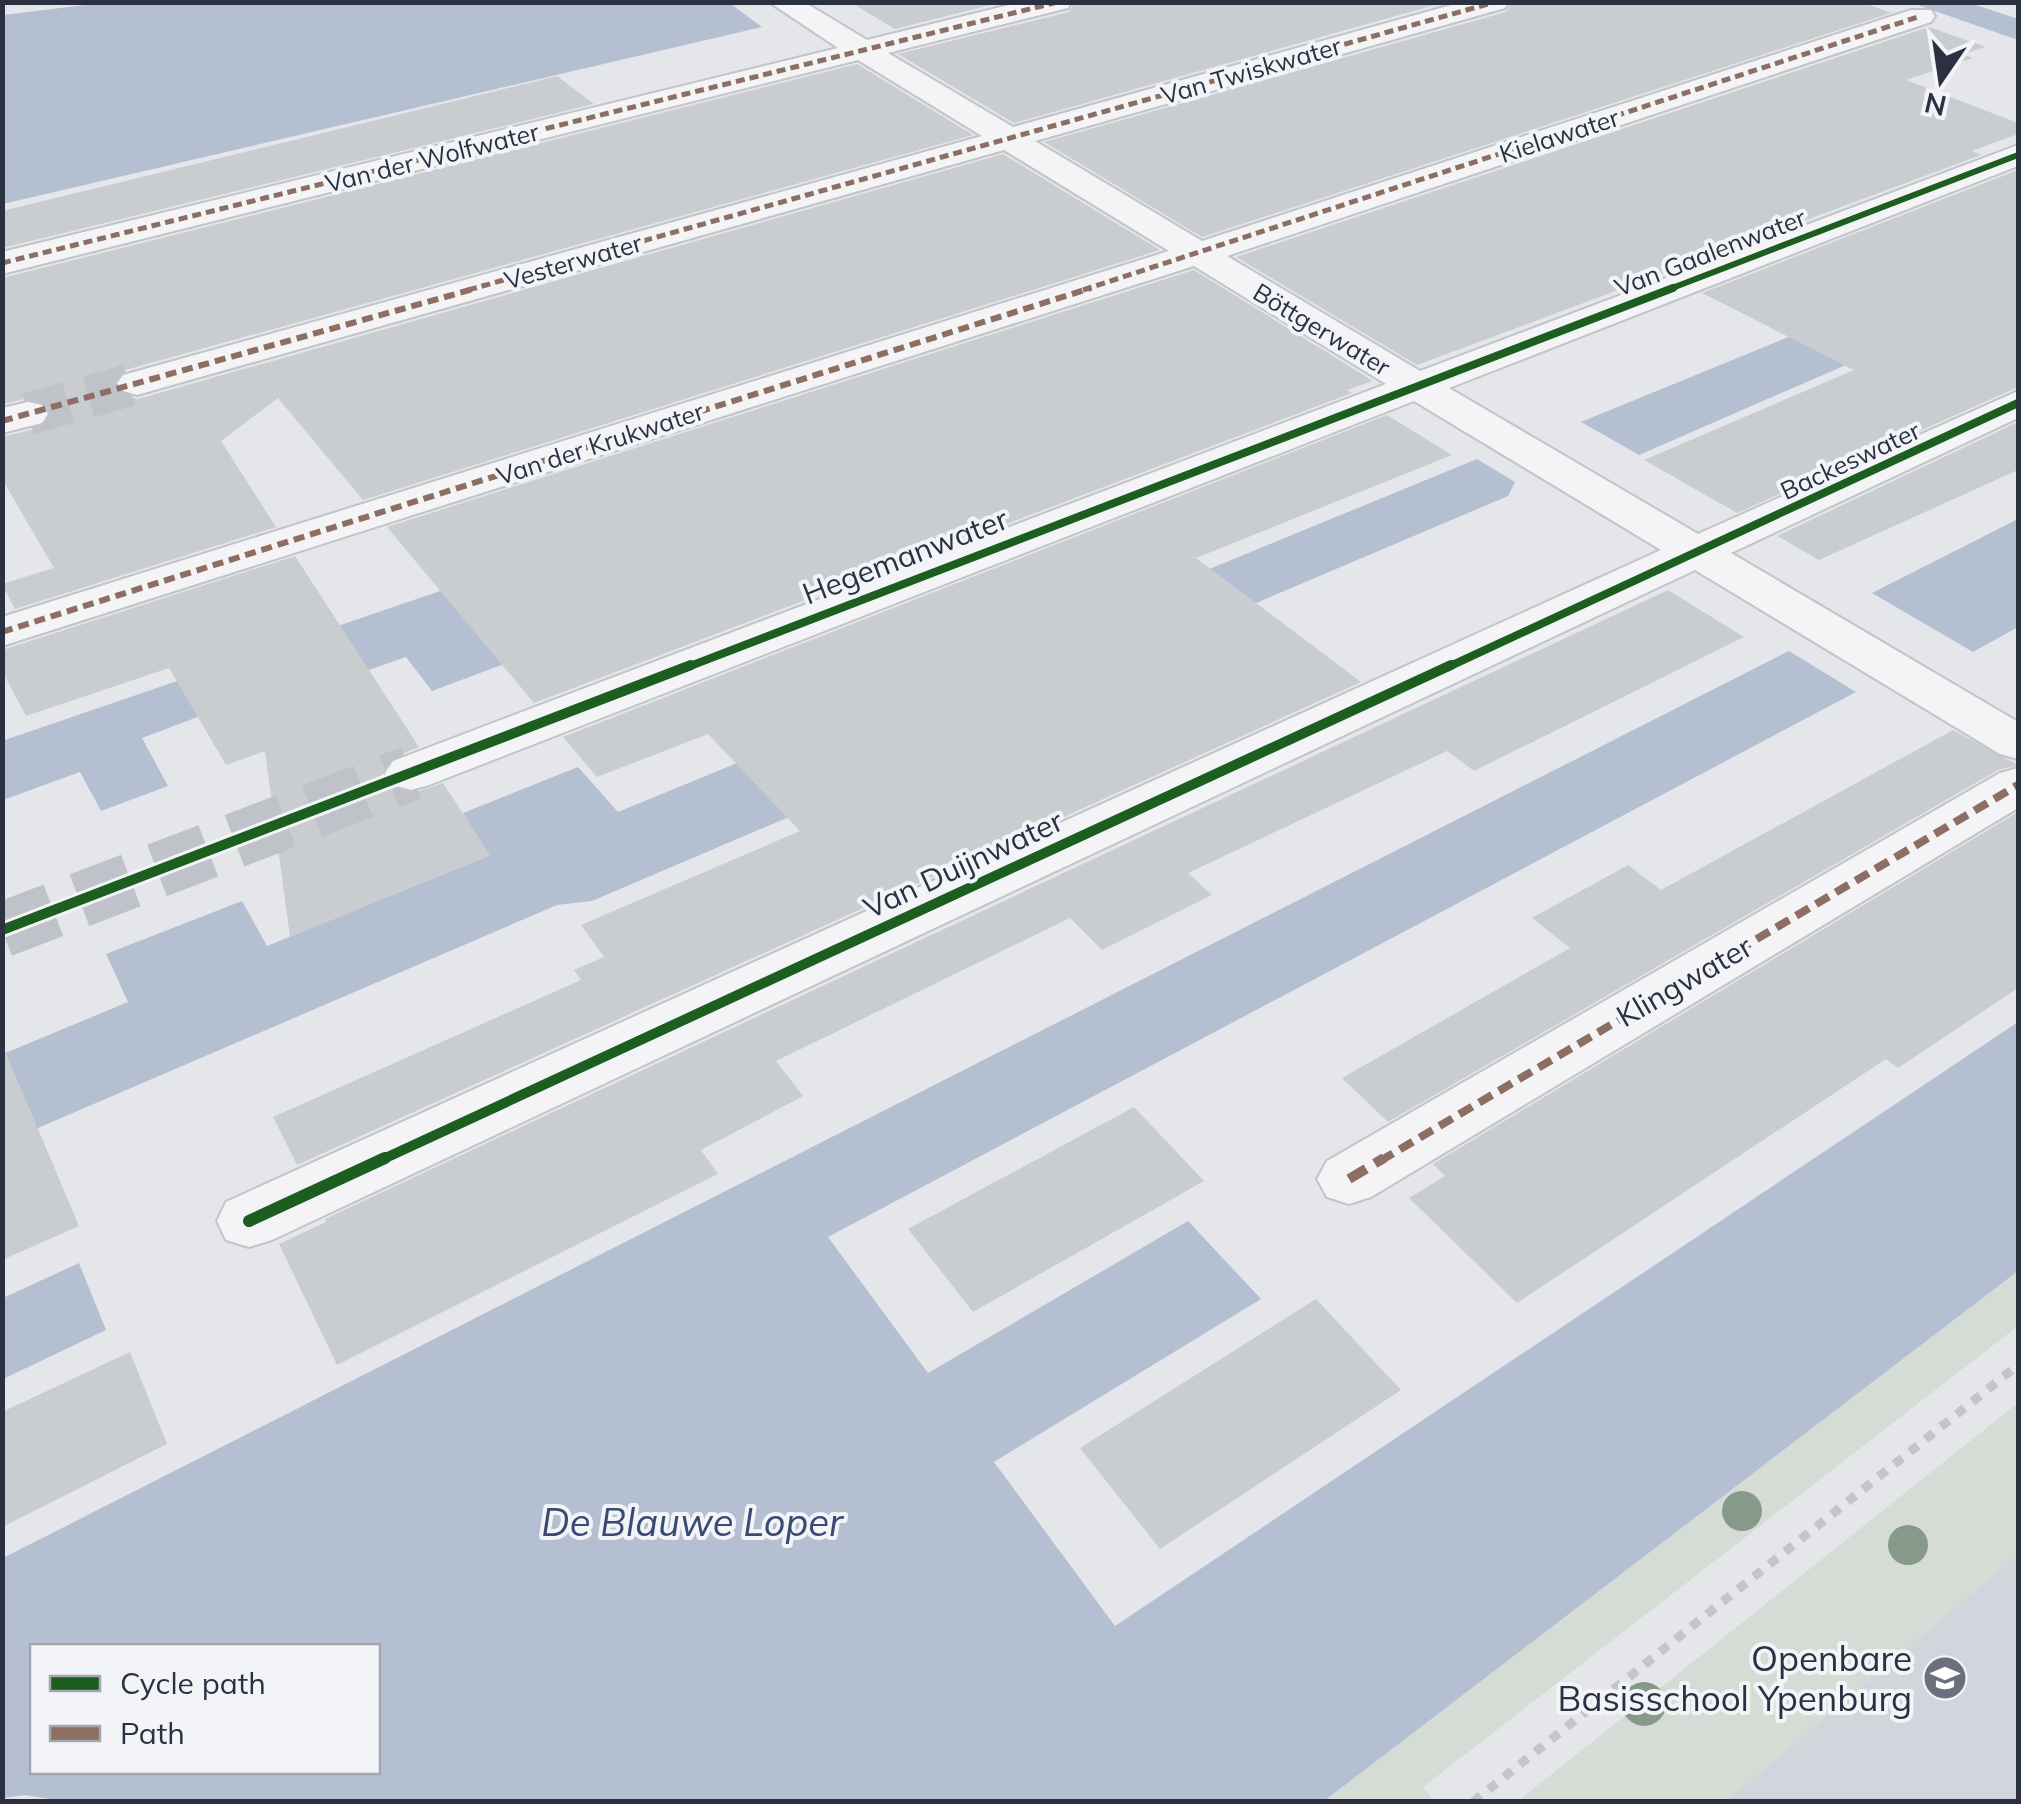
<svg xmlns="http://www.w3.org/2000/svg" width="2021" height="1804" font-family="Mulish,sans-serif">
	<rect width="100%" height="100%" fill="#e4e6e9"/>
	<!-- built -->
	<path fill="#d3d5dc" d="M2018,1554V1801H1726Z"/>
	<!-- green -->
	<g fill="#d4dcd5">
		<path d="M2018,1271V1326L1423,1787L1434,1801H1324Z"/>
		<path d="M2018,1403V1554L1726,1801H1518Z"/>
	</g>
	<!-- water -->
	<g fill="#b5bfd2" fill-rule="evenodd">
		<path d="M101,3L728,2L762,27L3,204V15Z"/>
		<path d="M1912,3H1970L2018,19V40Z"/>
		<path d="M2018,243V290L1639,455L1581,422Z"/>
		<path d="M994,401L504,664L432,691L406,657L260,708L253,696L142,738L168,786L101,811L80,772L3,800L2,741Z"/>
		<path d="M1477,459L1515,482L1508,496L1006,709L995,729L592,901L557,905L3,1143V1054L128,1002L106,954L242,901L267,946L488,856L463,813L578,767L618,812Z"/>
		<path d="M2018,519V627L1973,652L1872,593Z"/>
		<path d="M1789,651L1856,692L828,1237L928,1373L1188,1221L1261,1299L994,1462L1115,1626L2018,1022V1271L1324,1801L68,1802L25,1795L3,1798V1558ZM32,1646H378V1772H32Z"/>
		<path d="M79,1263L106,1330L3,1379V1298Z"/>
	</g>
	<!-- building -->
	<g fill="#cacdd0">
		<path d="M850,2H1003L895,29Z"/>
		<path d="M1075,2H1446L1014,123L898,54L1069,12Z"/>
		<path d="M1512,2H1862L1891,13L1202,237L1044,142L1506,12Z"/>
		<path d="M1929,27L1986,47L1963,54L1973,58L1906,80L2018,123V134L1972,151L1981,155L1417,365L1236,257Z"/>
		<path d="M857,64L973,135L122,371L114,385L122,395L138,399L1003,154L1160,250L363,500L278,398L221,441L276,527L15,609L2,584L54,568L2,479V437L43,427L51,412L43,401L29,398L2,404V278Z"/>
		<path d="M557,76L594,104L2,248V211Z"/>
		<path d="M2018,170V387L1737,513L1644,460L1854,370L1702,293Z"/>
		<path d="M1194,270L1373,381L1347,390L1352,393L534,703L387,527Z"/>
		<path d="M1387,415L1452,455L1196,558L1361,682L297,1165L273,1117L581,980L574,970L604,957L581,925L800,831L708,734L597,777L563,737Z"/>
		<path d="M2018,422V470L1819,560L1777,536Z"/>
		<path d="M295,556L419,747L392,758L382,775L392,789L410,794L443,783L490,855L290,937L265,751L226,765L169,668L26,716L2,671V650Z"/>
		<path d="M1668,590L1744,637L1474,771L1447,751L1188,873L1212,895L1102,950L1070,918L776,1061L803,1096L701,1150L718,1174L337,1365L279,1244L326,1222L325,1219Z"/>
		<path d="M1953,730L2018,765L1998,770L1388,1122L1342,1078L1570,948L1532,918L1628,865L1661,890Z"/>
		<path d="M2018,812V988L1898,1068L1886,1059L1517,1303L1409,1198L1445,1176L1433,1164Z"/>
		<path d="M2,1044L79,1226L2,1260Z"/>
		<path d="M1134,1107L1204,1181L973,1312L908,1229Z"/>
		<path d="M1316,1299L1401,1390L1160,1549L1080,1448Z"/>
		<path d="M130,1352L167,1444L2,1527V1412Z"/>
	</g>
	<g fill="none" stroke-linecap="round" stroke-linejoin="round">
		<!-- minor-tunnel-far1 -->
		<path stroke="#bfc2c8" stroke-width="42" stroke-dasharray="42 21" stroke-linecap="butt" d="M28,414L137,383"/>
		<!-- minor-tunnel -->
		<path stroke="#bfc2c8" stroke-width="55" stroke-dasharray="55 28" stroke-linecap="butt" d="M2,930L411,773"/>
		<defs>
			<g id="minor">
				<path d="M769,2H804L867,40L1021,2H1072L1068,8L888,53L1013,127L1462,2H1509L1505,8L1035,141L1202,241L1911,10H1931L1935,16L1931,22L1227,256L1420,371L2018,145V166L1449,388L1698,534L2018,391V418L1731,553L2018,722V759L2000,754L1695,570L272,1240L249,1247L226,1240L217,1221L226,1202L1661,550L1414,401L429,785L411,790L393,785L385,773L393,761L1386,384L1194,266L2,646V617L1169,251L1004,150L151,391L137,395L123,391L117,383L123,375L982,136L858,60L2,274V252L838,48Z"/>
				<path d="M28,402L42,405L48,414L42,423L2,433V408Z"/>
				<path d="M2018,768V808L1371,1197L1349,1204L1327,1197L1317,1179L1327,1161L2000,773Z"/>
			</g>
		</defs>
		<!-- minor casing -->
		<use href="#minor" stroke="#c2c4c7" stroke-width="4"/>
		<!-- path-far1 -->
		<path stroke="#c4c4c9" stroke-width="4" stroke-dasharray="5 5" stroke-linecap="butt" d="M2013,2L2018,5"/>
		<!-- path -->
		<path stroke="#c4c4c9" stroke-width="9" stroke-dasharray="10 10" stroke-linecap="butt" d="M1473,1802L2018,1365"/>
		<!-- minor -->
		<use href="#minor" fill="#f4f4f6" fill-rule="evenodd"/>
		<!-- quiet-far3 -->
		<g stroke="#8d6e63" stroke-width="5" stroke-dasharray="9 5" stroke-linecap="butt">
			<path d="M2,263L1058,2"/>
			<path d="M468,290L1495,2"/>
			<path d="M1083,290L1921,16"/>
		</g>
		<!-- quiet-far2 -->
		<g stroke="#8d6e63" stroke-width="6" stroke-dasharray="11 6" stroke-linecap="butt">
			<path d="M2,421L477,288"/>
			<path d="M2,632L1091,288"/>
		</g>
		<!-- quiet-far1 -->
		<path stroke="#8d6e63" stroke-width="8" stroke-dasharray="15 8" stroke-linecap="butt" d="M1380,1161L2018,785"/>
		<!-- quiet -->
		<path stroke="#8d6e63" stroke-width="10" stroke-dasharray="20 10" stroke-linecap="butt" d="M1349,1179L1384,1158"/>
		<defs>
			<path id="cycleway-far3" d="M1667,290L2018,155"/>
			<g id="cycleway-far2">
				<path d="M685,668L1673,288"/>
				<path d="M1446,668L2018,403"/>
			</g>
			<g id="cycleway-far1">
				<path d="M2,930L691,665"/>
				<path d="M379,1161L1451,665"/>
			</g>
			<path id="cycleway" d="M249,1221L385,1158"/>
		</defs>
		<!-- cycleway-far3 casing -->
		<use href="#cycleway-far3" stroke="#f3f4f8" stroke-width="10"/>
		<!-- cycleway-far2 casing -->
		<use href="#cycleway-far2" stroke="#f3f4f8" stroke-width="12"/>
		<!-- cycleway-far1 casing -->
		<use href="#cycleway-far1" stroke="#f3f4f8" stroke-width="16"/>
		<!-- cycleway casing -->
		<use href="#cycleway" stroke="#f3f4f8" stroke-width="19"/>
		<!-- cycleway-far3 -->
		<use href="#cycleway-far3" stroke="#1b5e20" stroke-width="6"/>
		<!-- cycleway-far2 -->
		<use href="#cycleway-far2" stroke="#1b5e20" stroke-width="8"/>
		<!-- cycleway-far1 -->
		<use href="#cycleway-far1" stroke="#1b5e20" stroke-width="10"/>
		<!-- cycleway -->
		<use href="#cycleway" stroke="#1b5e20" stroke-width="12"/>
	</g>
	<!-- trees -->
	<g fill="#879a89">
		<circle cx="1742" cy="1511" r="20"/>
		<circle cx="1908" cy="1545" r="20"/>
		<circle cx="1644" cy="1704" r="22"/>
	</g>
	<!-- icons -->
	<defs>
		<symbol id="school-disc" viewBox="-11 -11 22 22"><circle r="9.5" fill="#6c707c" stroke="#f3f4f8"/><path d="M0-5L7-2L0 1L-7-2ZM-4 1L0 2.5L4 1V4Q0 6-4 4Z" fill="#fff"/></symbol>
	</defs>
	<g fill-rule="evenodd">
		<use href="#school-disc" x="1920" y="1653" width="50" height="50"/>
	</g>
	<g text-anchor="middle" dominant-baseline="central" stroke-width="8" stroke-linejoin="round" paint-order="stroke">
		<!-- far-street labels -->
		<g font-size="25" fill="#2c3142" stroke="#f3f4f8">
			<text transform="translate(1251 70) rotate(-16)">Van Twiskwater</text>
			<text transform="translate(1559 135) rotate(-18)">Kielawater</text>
			<text transform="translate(432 157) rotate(-14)">Van der Wolfwater</text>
			<text transform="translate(1710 252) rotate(-21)">Van Gaalenwater</text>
			<text transform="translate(573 261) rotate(-16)">Vesterwater</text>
			<text transform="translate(1322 329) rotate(31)">Böttgerwater</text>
			<text transform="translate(600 443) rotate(-18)">Van der Krukwater</text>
			<text transform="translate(1850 460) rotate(-25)">Backeswater</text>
		</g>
		<!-- street labels -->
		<g font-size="30" fill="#2c3142" stroke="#f3f4f8">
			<text transform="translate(905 556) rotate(-21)">Hegemanwater</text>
			<text transform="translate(963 864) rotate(-25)">Van Duijnwater</text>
			<text transform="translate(1684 981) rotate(-30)">Klingwater</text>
		</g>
		<!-- near-poi labels -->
		<g font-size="35" fill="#2c3142" stroke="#f3f4f8" text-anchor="end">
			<text x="1912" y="1658">Openbare<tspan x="1912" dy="40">Basisschool Ypenburg</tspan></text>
		</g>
		<!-- near-water labels -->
		<g font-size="38" font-style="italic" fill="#394a73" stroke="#f3f4f8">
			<text x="692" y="1522">De Blauwe Loper</text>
		</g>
	</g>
	<!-- border -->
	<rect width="2021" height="1804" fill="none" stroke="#2c3142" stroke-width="10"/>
	<!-- legend -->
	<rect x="30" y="1644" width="350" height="130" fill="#f3f4f8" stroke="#a3a6af" stroke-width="2.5"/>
	<rect x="50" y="1676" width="50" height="15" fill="#1b5e20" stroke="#a3a6af" stroke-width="2.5"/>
	<text x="120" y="1694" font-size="30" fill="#2c3142">Cycle path</text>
	<rect x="50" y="1726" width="50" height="15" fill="#8d6e63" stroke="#a3a6af" stroke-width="2.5"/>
	<text x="120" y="1744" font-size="30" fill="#2c3142">Path</text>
	<!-- north arrow -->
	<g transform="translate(1941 80) rotate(193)" stroke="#f3f4f8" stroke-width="8" paint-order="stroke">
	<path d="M0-8L18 38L0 25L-18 38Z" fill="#2c3142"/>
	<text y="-15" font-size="28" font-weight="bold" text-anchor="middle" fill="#2c3142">N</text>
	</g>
</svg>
